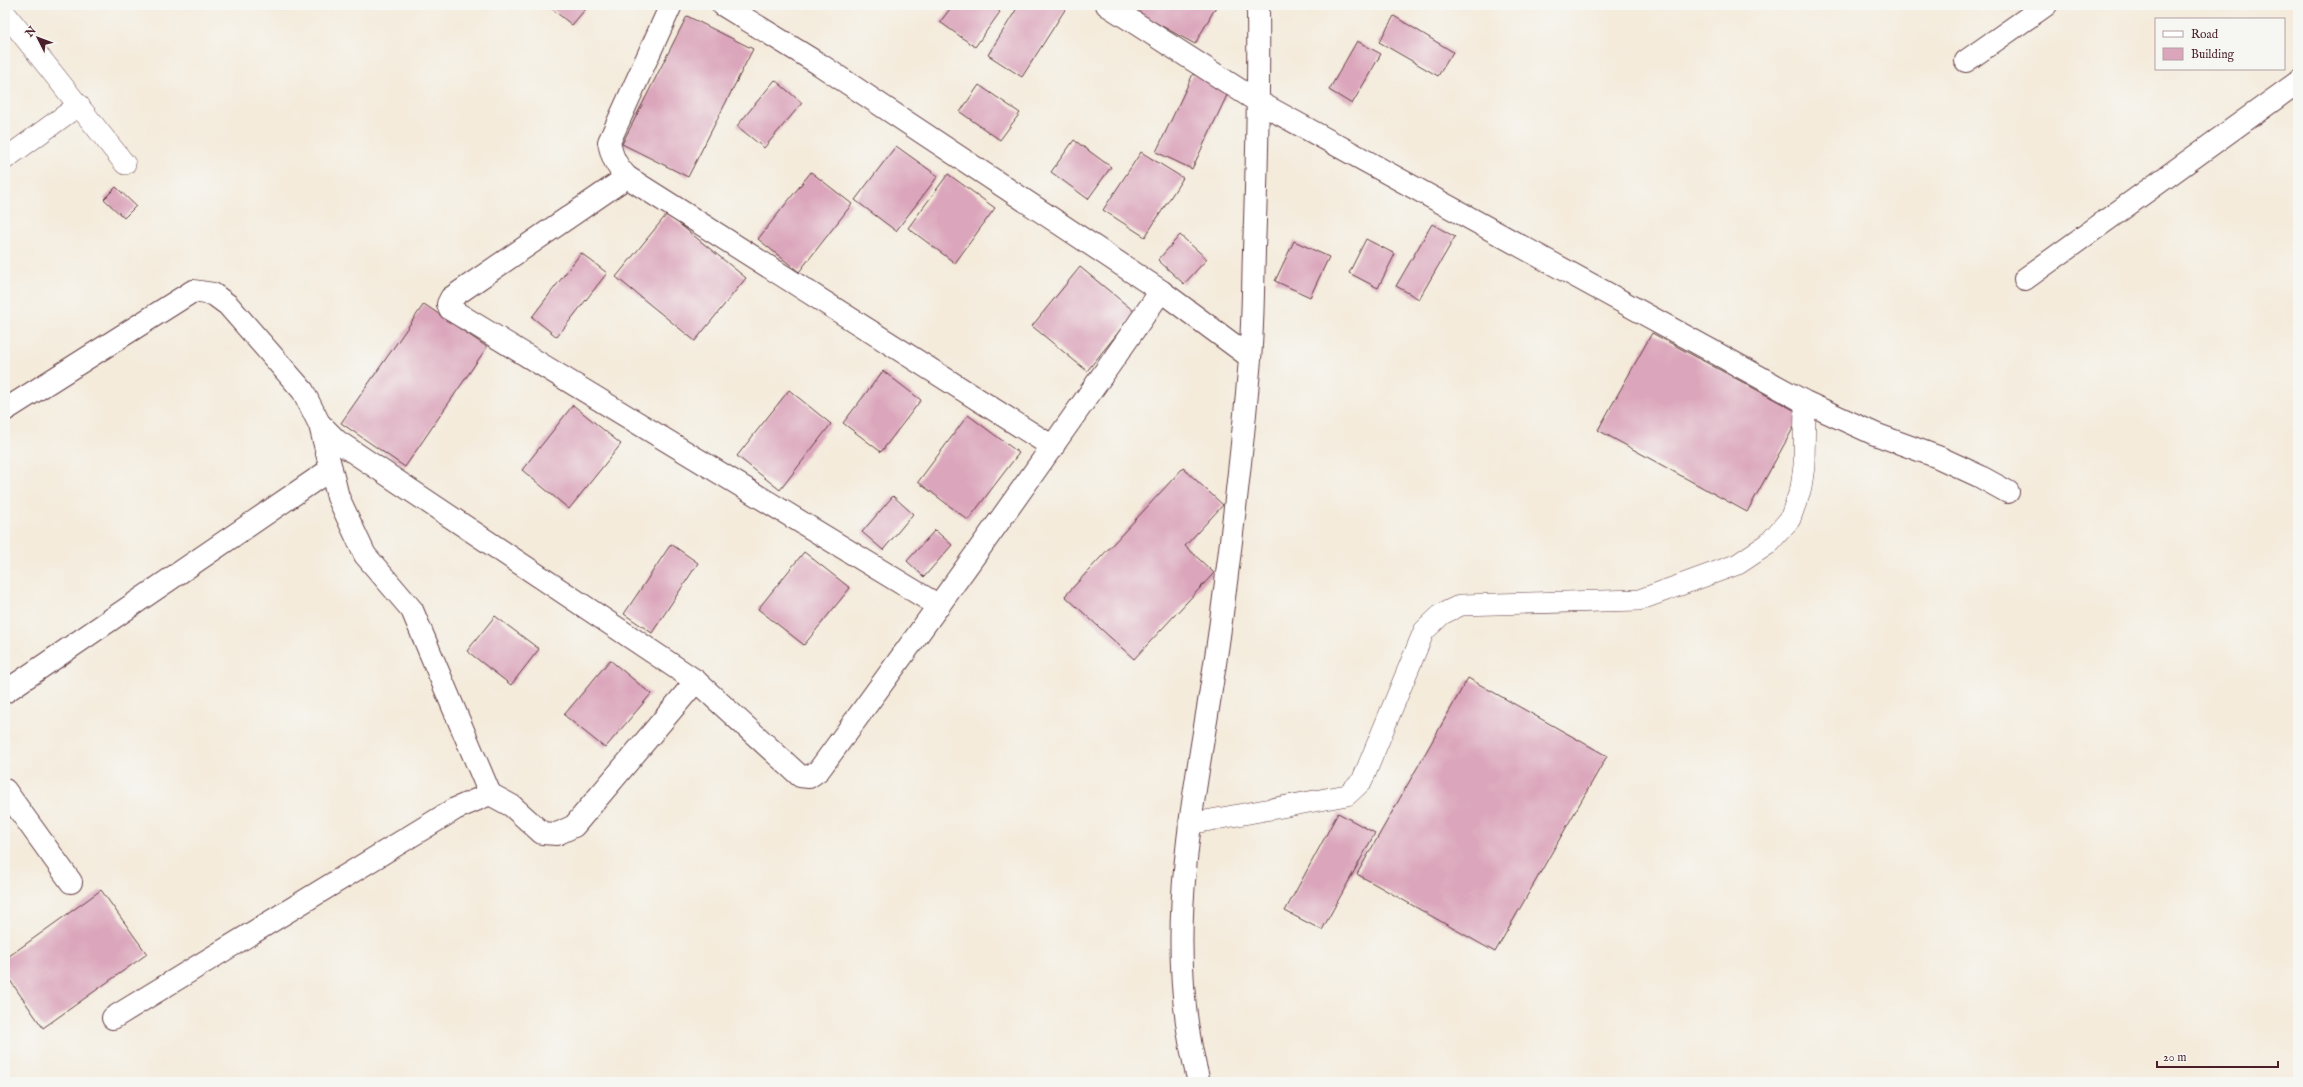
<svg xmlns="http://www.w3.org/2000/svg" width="2303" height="1087" font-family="'IM FELL English',serif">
	<rect width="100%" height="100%" fill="#f6f6f2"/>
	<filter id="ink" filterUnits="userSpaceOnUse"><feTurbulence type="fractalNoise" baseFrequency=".025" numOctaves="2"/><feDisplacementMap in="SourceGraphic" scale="8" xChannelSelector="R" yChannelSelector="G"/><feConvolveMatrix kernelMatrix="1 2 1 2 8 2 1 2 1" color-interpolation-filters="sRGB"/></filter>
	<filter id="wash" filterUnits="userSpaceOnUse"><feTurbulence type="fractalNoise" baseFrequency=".012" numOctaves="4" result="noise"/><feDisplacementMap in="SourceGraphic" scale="16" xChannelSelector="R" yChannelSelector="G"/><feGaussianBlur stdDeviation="0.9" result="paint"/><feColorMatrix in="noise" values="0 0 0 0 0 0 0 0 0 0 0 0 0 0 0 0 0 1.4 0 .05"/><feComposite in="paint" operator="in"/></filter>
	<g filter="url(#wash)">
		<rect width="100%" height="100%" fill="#f4ebdb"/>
		<g id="blocks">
			<!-- building -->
			<g fill="#dba6bb">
				<path d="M547,5H589L572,25Z"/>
				<path d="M953,5H990L1000,12L975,47L940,22Z"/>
				<path d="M1019,5H1068L1022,77L988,55Z"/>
				<path d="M1123,5H1217L1195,44Z"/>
				<path d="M687,16L753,49L688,177L622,144Z"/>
				<path d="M1394,16L1453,52L1438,76L1379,42Z"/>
				<path d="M1357,41L1381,54L1352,104L1329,90Z"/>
				<path d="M1193,74L1229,91L1192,169L1156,152Z"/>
				<path d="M775,80L802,103L764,148L737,126Z"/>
				<path d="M979,85L1020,113L1000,140L960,112Z"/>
				<path d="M1074,140L1111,167L1088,199L1051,172Z"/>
				<path d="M896,146L938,176L896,231L855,200Z"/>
				<path d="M1141,152L1183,178L1145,237L1103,210Z"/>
				<path d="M811,172L852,204L799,272L758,239Z"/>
				<path d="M948,174L995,208L955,263L908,228Z"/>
				<path d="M116,187L136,206L124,218L104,199Z"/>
				<path d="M667,214L746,278L695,341L616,277Z"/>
				<path d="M1432,224L1455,237L1419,299L1396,286Z"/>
				<path d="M1180,235L1207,259L1184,284L1158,260Z"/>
				<path d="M1366,239L1395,254L1378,288L1349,273Z"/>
				<path d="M1294,241L1329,257L1310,297L1275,281Z"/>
				<path d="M581,253L607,273L557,337L532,317Z"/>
				<path d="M1080,267L1135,312L1087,371L1032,326Z"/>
				<path d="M424,304L487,347L405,467L341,423Z"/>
				<path d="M1652,333L1801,414L1747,512L1598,430Z"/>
				<path d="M883,371L921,400L881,452L843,423Z"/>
				<path d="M789,390L831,424L780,490L737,456Z"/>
				<path d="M573,405L621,444L569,509L522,470Z"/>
				<path d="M968,415L1019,453L968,520L918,482Z"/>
				<path d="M1183,468L1223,505L1185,546L1214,573L1134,659L1065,596Z"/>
				<path d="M893,496L913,514L883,550L862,532Z"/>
				<path d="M935,530L952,545L924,577L907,561Z"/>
				<path d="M671,544L698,563L652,633L624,614Z"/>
				<path d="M804,552L850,588L804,645L758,609Z"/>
				<path d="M495,616L539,649L511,685L467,651Z"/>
				<path d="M610,660L651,694L605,748L564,715Z"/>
				<path d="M1468,678L1607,756L1495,952L1357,874Z"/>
				<path d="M1338,813L1375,833L1322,930L1285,911Z"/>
				<path d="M101,890L147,954L43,1028L5,973V959Z"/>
			</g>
		</g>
	</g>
	<g filter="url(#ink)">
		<use href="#blocks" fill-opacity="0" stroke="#643e45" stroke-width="1"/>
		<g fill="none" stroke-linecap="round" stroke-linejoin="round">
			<defs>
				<g id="service">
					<path d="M5,13L125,164"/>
					<path d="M5,159L79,105"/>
					<path d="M1189,824L1347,795L1362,781L1424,631L1442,614L1461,605L1639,600L1738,564L1768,544L1790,519L1801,488L1804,466L1805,402"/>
				</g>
				<g id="minor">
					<path d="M671,5L609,142C612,157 616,166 627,177L1053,447"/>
					<path d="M723,5L819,64L1161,291L1250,357"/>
					<path d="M1107,5L1260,103L1805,402L1875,434L1938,457L1979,476L2008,492"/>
					<path d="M1966,61L2046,5"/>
					<path d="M627,177L451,298L448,304L450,309L939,606"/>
					<path d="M2025,279L2298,82"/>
					<path d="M5,410L193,291L213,294L228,305L303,391L319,423L337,441L696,681L800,776L809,777L819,770C935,612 1049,453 1161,291"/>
					<path d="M320,425L338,497L365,555L412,610L490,794"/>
					<path d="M5,692L331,469"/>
					<path d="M5,790L71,882"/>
					<path d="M113,1018L455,809L490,794L512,806L542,833L557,834L574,826L696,681"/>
				</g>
				<path id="tertiary" d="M1199,1082C1156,923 1203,771 1222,613C1233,529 1243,443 1250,359C1253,323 1253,286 1254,250C1257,168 1259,87 1258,5"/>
			</defs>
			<!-- service casing -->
			<use href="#service" stroke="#643e45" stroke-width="22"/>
			<!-- minor casing -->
			<use href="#minor" stroke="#643e45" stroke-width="24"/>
			<!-- tertiary casing -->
			<use href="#tertiary" stroke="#643e45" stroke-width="24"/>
			<!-- service -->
			<use href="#service" stroke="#fff" stroke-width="21"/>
			<!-- minor -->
			<use href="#minor" stroke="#fff" stroke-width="22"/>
			<!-- tertiary -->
			<use href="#tertiary" stroke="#fff" stroke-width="22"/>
		</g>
	</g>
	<!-- margin -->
	<rect width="2303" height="1087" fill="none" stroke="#f6f6f2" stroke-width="20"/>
	<!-- legend -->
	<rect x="2155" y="18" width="130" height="52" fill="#f6f6f2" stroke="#b1a0a2"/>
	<rect x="2163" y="31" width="20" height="6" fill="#ffffff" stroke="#b1a0a2"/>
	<text x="2191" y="38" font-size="12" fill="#4a1f2b">Road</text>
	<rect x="2163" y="48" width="20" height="12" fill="#dba6bb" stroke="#b1a0a2"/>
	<text x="2191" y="58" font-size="12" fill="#4a1f2b">Building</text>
	<!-- north arrow -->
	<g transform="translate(38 38) rotate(312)" stroke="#f6f6f2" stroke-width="3" paint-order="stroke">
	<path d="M0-3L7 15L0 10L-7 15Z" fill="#4a1f2b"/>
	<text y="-6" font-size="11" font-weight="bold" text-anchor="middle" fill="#4a1f2b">N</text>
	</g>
	<!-- scale -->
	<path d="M2157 1061v6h121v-6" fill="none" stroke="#4a1f2b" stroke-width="2"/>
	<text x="2163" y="1061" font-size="12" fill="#4a1f2b" stroke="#f6f6f2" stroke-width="3" paint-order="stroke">20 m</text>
</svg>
